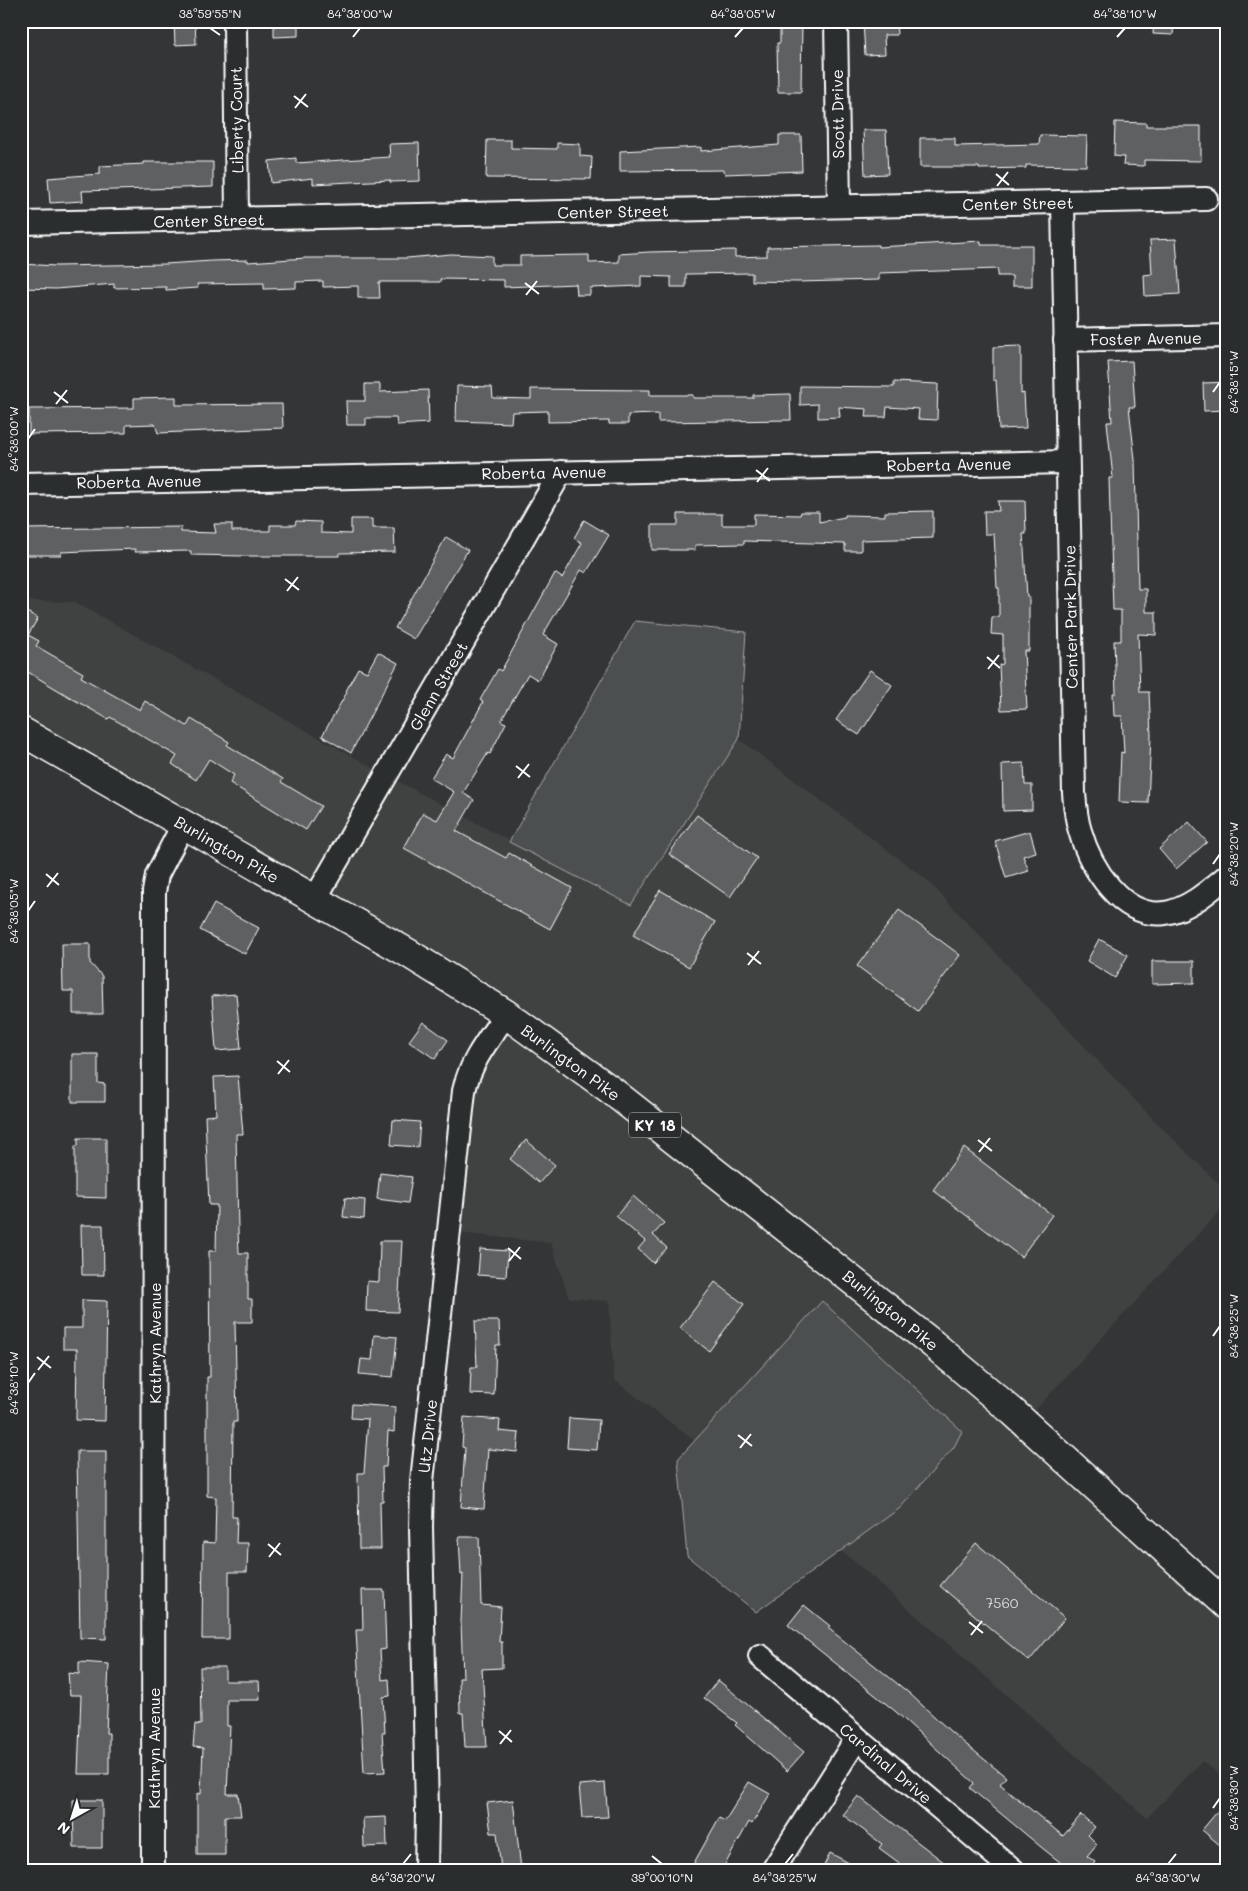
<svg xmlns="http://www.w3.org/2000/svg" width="1248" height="1891" font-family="Mali,sans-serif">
	<rect width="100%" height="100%" fill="#333536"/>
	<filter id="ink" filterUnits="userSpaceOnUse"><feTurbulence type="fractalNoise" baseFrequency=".02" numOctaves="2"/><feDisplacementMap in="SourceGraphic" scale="10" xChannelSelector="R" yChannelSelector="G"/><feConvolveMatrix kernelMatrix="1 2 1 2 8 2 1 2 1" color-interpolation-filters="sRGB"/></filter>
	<g filter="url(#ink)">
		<!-- built -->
		<path fill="#404243" d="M21,601L75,602L386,775L631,905L739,739L926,879L1150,1116L1227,1192V1203L1024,1422L1227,1605V1780L1202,1761L1147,1818L855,1562L614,1380L609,1301L569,1298L551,1243L449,1232L467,1076L505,1015L21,731Z"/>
		<!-- green -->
		<g fill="#4c4f50" stroke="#a6a7a8">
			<path d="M635,621L746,632L739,739L631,905L509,842Z"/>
			<path d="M21,731L27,734L21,1089Z"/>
			<path d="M822,1301L962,1431L954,1447L900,1508L756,1612L687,1556L678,1459Z"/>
		</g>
		<!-- building -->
		<g fill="#5f6162" stroke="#fff">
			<path d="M174,21H195L196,44L175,45Z"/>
			<path d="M274,21H298V36L274,37Z"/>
			<path d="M780,21H802L801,92H778L777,43H780Z"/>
			<path d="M863,21H896L897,35H884L885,54L865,55Z"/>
			<path d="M1154,21H1174L1173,35L1153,34Z"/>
			<path d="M1115,122L1146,123V126H1201V161L1144,160V166L1123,165L1124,157L1114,156Z"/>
			<path d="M863,130H886L888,174L865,175Z"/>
			<path d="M779,135H801L802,171L725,174L724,170L620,171V151L701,147V151L779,145Z"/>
			<path d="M1040,135L1087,136L1086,166L1026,165V168L979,169V167H920V138H955V146L1039,144Z"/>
			<path d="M487,140H511V148L557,149V143L580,144V156L592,157L591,179L486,178Z"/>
			<path d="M419,143L420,181L390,182V180L313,184V178L271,183L269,161L296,158V163L390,157L389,144Z"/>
			<path d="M144,162H213V187L82,191L83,201L50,203L48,178L100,174V166L144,164Z"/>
			<path d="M1176,239L1180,294L1145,296L1144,275L1152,274L1150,240Z"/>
			<path d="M981,241V245H1032V286H1012V276H997L998,269L879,273V280L797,282L752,281V273L686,274V287H671V277L641,276V286L590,288V295H577L576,284L504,287V280L440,279V282H379L380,298H358V286L323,287V281L296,282V288L264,289V283L197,284L198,288L166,290V287L114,288V284L56,289L21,288V264L56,266L165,264L212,261L248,260V262L306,258H407L451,254L492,256V265H520V256L589,255V263L619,262V254L649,252L735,250V257L767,256V247L878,245V247Z"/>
			<path d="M1021,346V394L1024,393L1026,428L999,429L996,380H993V347Z"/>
			<path d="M1132,361L1135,407H1129L1135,460L1138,589H1146V612H1156V635L1138,634L1140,692H1149L1151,736L1148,803L1119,802L1121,752L1124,753L1122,716H1114L1113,693H1116L1114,641H1121V610H1113L1109,478H1113L1107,422H1112L1108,362Z"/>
			<path d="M894,382L938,384L937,420L918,419L919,409L887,407L886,417H866L867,409L839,407L840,417L818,418V404L800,405V386L894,387Z"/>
			<path d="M1227,382V410L1204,411L1203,383Z"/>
			<path d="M365,384H380V392L428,390L429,423L397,425L396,418H366V425H347L346,401H365Z"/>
			<path d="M457,386L492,387L493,398L531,399V389L650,390V395H693V398H753V395L790,394L791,420L658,422V414L628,415V424H609V421L548,422V411L512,412L511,423L456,421Z"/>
			<path d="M176,397V405L282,404L283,428L158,433L155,424L126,425V433L29,434V409L134,408V398Z"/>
			<path d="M998,501H1025L1026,534H1023L1027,597H1029V651H1024L1027,709L1001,710L999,665L1003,664V635L991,634L992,617H999V588H997L994,534H985L984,511H999Z"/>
			<path d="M933,511V538L861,540V551H845V544L744,541V544L695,545V550H652V525H678V514H722V525H754V514L800,515L801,512H819V522L845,517V515L885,516V512Z"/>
			<path d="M351,519H372V528H394L395,552L339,553V556H244L191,555V551L135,552V549L61,552V555H21V529L181,527V532L216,533L214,524H232V531H270V525H295L296,521L321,522V533L351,534Z"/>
			<path d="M584,520L609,535L586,573L581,570L543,635L558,644L538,680L528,674L501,721L506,723L490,754L488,753L463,793L474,800L456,831L506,858L509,853L572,888L550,929L404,848L423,813L437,820L454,792L431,778L446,754L453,758L483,702L480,700L498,669L501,671L555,573L562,578L582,543L574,538Z"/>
			<path d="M446,537L468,550L414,639L395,628Z"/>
			<path d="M21,609L38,618L28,635L39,641L36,646L83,673L81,677L140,710L145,701L187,726L191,719L229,742L227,745L283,779L281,782L321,806L306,830L230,783L234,775L209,759L196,780L172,764L177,756L110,717L108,719L73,699L23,669L21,672Z"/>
			<path d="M378,652L398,663L351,753L322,736L347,692L346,691L358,668L367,672Z"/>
			<path d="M870,670L892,685L859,735L836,720Z"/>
			<path d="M1024,763L1025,785H1032V810L1003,811L1002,764Z"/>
			<path d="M697,815L757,858L730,897L669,854Z"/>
			<path d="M1189,822L1207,842L1176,869L1159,849Z"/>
			<path d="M1030,831L1036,852L1023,856L1029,871L1006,878L995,841Z"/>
			<path d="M660,890L715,922L689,967L633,935Z"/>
			<path d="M214,904L259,928L245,954L200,930Z"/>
			<path d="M899,910L960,955L918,1011L857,966Z"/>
			<path d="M1099,939L1128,955L1115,978L1087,961Z"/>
			<path d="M62,944H90V963L102,976L103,1014H73V991H63Z"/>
			<path d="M1152,961H1194V983L1152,984Z"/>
			<path d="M236,994L241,1049L216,1051L212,996Z"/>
			<path d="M423,1022L448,1040L435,1059L409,1041Z"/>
			<path d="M72,1054H98V1083L105,1084V1102H72Z"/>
			<path d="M238,1076L243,1134H236L238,1230L239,1253H248V1299H252V1322H235L237,1422H233L232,1517H237L236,1543H248L247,1572H229V1639H202L203,1542L215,1543L216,1497L207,1496V1377H210L209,1251H216L217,1205H209L205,1116L216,1115L214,1077Z"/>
			<path d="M393,1120L420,1122L418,1147L391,1145Z"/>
			<path d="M78,1138H106V1198L75,1197V1146H78Z"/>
			<path d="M526,1140L555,1165L539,1183L510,1159Z"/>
			<path d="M964,1148L1052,1215L1021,1257L933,1190Z"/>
			<path d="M380,1173L412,1177L408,1203L377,1199Z"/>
			<path d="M633,1196L664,1223L653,1235L667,1248L653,1263L638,1249L645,1241L616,1216Z"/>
			<path d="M345,1198L365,1200L364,1219L343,1217Z"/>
			<path d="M81,1225H103L104,1275H82Z"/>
			<path d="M380,1241H402L398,1312L366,1311L367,1281L379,1282Z"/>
			<path d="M480,1249L508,1251L506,1277L478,1275Z"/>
			<path d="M715,1282L744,1304L709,1351L680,1328Z"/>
			<path d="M82,1300L107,1301L105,1421L76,1420L77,1349H63V1328H82Z"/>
			<path d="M475,1321H499L500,1345H496L494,1395L470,1394L471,1367H477Z"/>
			<path d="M374,1335L397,1337L393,1377L359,1374L361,1359L372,1360Z"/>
			<path d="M352,1404L395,1407L394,1432L388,1431L386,1467H382L383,1501H380L381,1549H359L358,1473H364L368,1419L351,1418Z"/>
			<path d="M464,1417L500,1420L499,1431L519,1433L517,1452L488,1449L484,1509L461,1507L465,1448L462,1447Z"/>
			<path d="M569,1418L599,1420L597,1450L567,1448Z"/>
			<path d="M77,1451H106V1639L80,1638Z"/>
			<path d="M459,1537H479L481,1605L501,1607L499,1642H502V1668L482,1669L487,1747H465L463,1713H460L459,1678H463L461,1622L463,1574L461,1575Z"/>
			<path d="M976,1543L1065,1618L1029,1661L940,1586Z"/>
			<path d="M362,1590H384L386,1649L380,1650L382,1680L389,1679L390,1696L383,1697L385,1733H382L385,1772L364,1773L356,1630H363Z"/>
			<path d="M804,1605L830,1626L828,1628L909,1693L951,1732L1006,1777L1000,1784L1063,1836L1081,1815L1095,1827L1088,1835L1097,1844L1087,1856L1095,1862L1089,1870H1070L1041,1847L970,1788L974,1783L895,1711L788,1625Z"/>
			<path d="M79,1662L109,1664L106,1733H109V1774H78L81,1695H70L68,1673L79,1674Z"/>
			<path d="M200,1667H225V1681H259L260,1700H227V1726H230L227,1794H238L241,1816H225V1855H197V1793L201,1794L203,1748L193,1747L195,1724L201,1725Z"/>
			<path d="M718,1680L804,1752L787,1771L735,1725L737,1723L704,1698Z"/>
			<path d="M749,1782L770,1794L752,1824L749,1822L722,1870H690L719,1818L725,1821Z"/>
			<path d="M605,1783L608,1817L582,1818L579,1785Z"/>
			<path d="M858,1796L889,1820L954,1870H909L879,1848L882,1844L843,1815Z"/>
			<path d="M73,1800H102V1848H74Z"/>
			<path d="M513,1800L521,1869L501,1870L497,1833H491L487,1803Z"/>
			<path d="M1227,1800V1838L1221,1846L1202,1830Z"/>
			<path d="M386,1817L387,1846L364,1847L363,1818Z"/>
			<path d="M830,1853L862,1870H822Z"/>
		</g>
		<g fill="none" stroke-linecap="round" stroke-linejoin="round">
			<defs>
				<g id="minor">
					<path d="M235,21L237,219"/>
					<path d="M836,21L839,206"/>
					<path d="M1063,202L1074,793C1075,806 1076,819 1080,831C1090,866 1121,919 1165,913C1189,909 1209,891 1227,876"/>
					<path d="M21,223L1206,199"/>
					<path d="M1065,340L1227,336"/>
					<path d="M21,484L1066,462"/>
					<path d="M315,899L561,472"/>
					<path d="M760,1656L1013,1870"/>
					<path d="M153,1870L154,892L157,875L184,823"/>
					<path d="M426,1870L427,1812L421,1527L422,1481L464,1091C470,1062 489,1039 506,1014"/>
					<path d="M773,1870L857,1738"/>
				</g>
				<path id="major" d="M21,731L408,953L506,1014L612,1091L933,1344L1013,1412L1227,1606"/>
			</defs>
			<!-- minor casing -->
			<use href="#minor" stroke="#fff" stroke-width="26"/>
			<!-- major casing -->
			<use href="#major" stroke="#fff" stroke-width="31"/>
			<!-- minor -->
			<use href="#minor" stroke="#2a2d2e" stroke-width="22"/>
			<!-- major -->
			<use href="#major" stroke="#2a2d2e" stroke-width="28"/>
		</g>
	</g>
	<!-- ticks -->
	<path fill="none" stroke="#fff" stroke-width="2" d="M210,28L220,35M353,37L360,28M735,37L743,28M1117,37L1125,28M294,96L308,107M295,108L306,94M996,174L1009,185M997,186L1008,172M525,283L539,294M526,295L537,281M54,392L68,403M1213,392L1220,382M56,404L67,390M28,439L35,429M756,470L770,481M757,482L768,468M285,579L299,590M287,591L298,577M987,657L1000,668M988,669L999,655M516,766L530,777M518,778L529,764M1213,864L1220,854M46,874L59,885M47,887L58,873M28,911L35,901M747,953L761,964M748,965L759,951M277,1061L290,1072M278,1074L289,1060M978,1140L992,1151M979,1152L990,1138M508,1248L521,1259M509,1261L520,1247M1213,1336L1220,1326M37,1357L51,1368M38,1370L49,1356M28,1383L35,1373M738,1435L752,1446M740,1448L751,1434M268,1544L281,1555M269,1557L280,1543M969,1622L983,1633M971,1635L982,1621M499,1731L512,1742M500,1744L511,1730M1213,1808L1220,1798M652,1856L662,1864M403,1864L411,1854M785,1864L793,1854M1168,1864L1176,1854"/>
	<g text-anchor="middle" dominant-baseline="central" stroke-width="4.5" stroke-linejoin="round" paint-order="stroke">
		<!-- number labels -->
		<g font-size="14" fill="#d7d8d8">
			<text x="1002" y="1602">7560</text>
		</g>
		<!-- shield labels -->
		<rect fill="#2a2d2e" stroke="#bfc0c0" stroke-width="1" x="629" y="1112.5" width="52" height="25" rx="4"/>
		<g font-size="15" font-weight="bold" fill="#fff">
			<text x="655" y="1125">KY 18</text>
		</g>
		<!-- street labels -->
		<g font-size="16" fill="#fff" stroke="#2a2d2e">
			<text transform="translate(837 114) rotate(-91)">Scott Drive</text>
			<text transform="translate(236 120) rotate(-91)">Liberty Court</text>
			<text transform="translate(1018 203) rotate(-1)">Center Street</text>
			<text transform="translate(613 211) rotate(-1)">Center Street</text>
			<text transform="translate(209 220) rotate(-1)">Center Street</text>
			<text transform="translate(1146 338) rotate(-1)">Foster Avenue</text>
			<text transform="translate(949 464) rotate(-1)">Roberta Avenue</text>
			<text transform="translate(544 472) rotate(-1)">Roberta Avenue</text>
			<text transform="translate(139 481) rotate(-1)">Roberta Avenue</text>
			<text transform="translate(1070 617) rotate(-91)">Center Park Drive</text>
			<text transform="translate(438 686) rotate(-60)">Glenn Street</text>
			<text transform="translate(227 849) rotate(30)">Burlington Pike</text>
			<text transform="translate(571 1062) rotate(36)">Burlington Pike</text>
			<text transform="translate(891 1310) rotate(39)">Burlington Pike</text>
			<text transform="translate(154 1343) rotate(-90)">Kathryn Avenue</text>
			<text transform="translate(427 1436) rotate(-84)">Utz Drive</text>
			<text transform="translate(153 1748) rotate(-90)">Kathryn Avenue</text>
			<text transform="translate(886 1763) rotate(40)">Cardinal Drive</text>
		</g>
	</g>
	<!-- margin -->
	<rect width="1248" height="1891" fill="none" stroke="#2a2d2e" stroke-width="55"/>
	<!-- north arrow -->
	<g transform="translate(72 1818) rotate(219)" stroke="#2a2d2e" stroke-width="4" paint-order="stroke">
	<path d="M0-4L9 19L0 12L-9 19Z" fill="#ffffff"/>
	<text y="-8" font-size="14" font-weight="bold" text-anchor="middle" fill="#ffffff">N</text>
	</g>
	<rect x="28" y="28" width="1192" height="1836" fill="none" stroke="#fff" stroke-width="2"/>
	<g font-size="12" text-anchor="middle" fill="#fff">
		<text x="210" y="18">38°59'55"N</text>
		<text x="360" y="18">84°38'00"W</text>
		<text x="743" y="18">84°38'05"W</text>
		<text x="1125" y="18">84°38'10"W</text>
		<text transform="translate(1234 382) rotate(-90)" y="4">84°38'15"W</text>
		<text transform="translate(14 439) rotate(-90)" y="4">84°38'00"W</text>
		<text transform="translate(1234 854) rotate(-90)" y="4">84°38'20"W</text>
		<text transform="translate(14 911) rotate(-90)" y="4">84°38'05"W</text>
		<text transform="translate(1234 1326) rotate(-90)" y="4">84°38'25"W</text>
		<text transform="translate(14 1383) rotate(-90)" y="4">84°38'10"W</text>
		<text transform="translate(1234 1798) rotate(-90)" y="4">84°38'30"W</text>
		<text x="403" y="1882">84°38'20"W</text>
		<text x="662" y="1882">39°00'10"N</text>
		<text x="785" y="1882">84°38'25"W</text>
		<text x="1168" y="1882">84°38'30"W</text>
	</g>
</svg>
